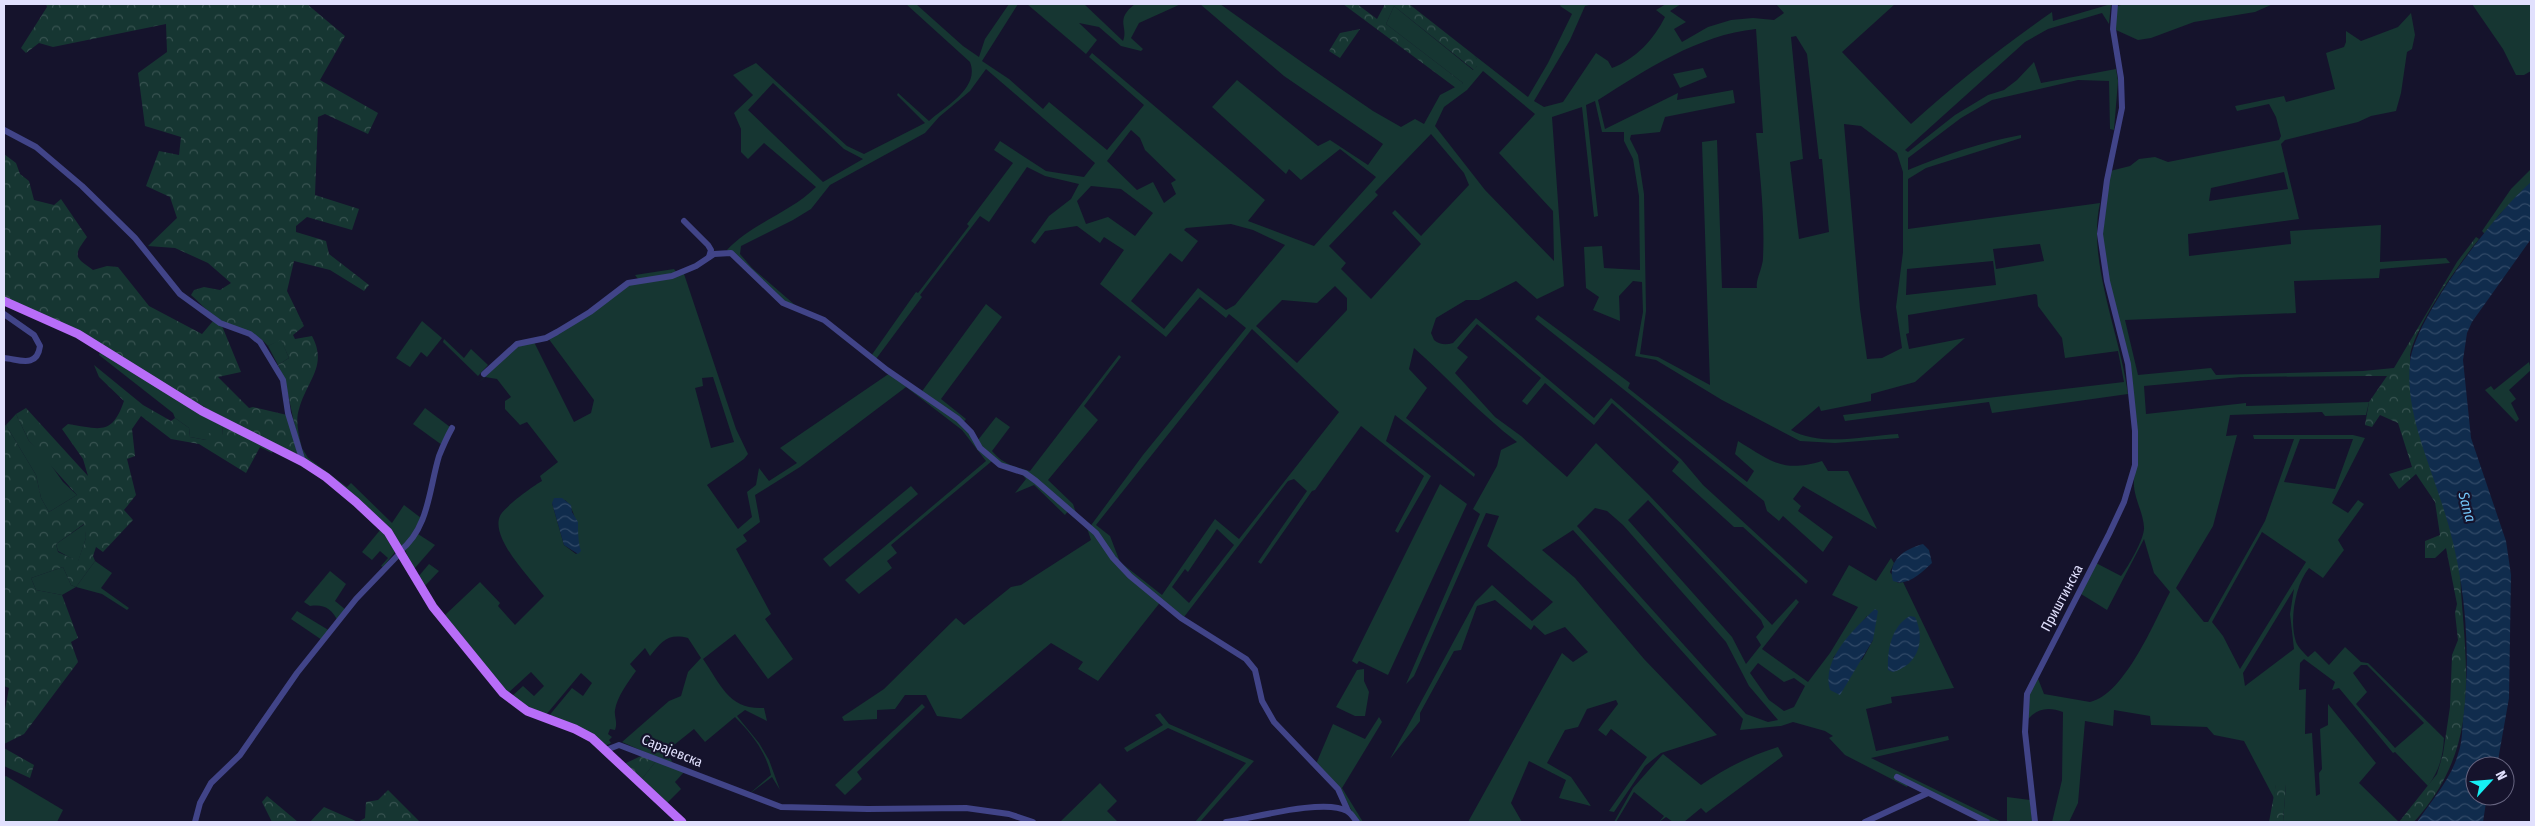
<svg xmlns="http://www.w3.org/2000/svg" width="2535" height="826" font-family="'Fira Sans Condensed',sans-serif">
	<defs>
		<pattern id="forest-crowns" width="20" height="18" patternUnits="userSpaceOnUse" patternTransform="scale(1.25)"><rect width="20" height="18" fill="#163632"/><path d="M2 6a3 3 0 1 1 6 0M12 15a3 3 0 1 1 6 0" fill="none" stroke="#385351"/></pattern>
		<pattern id="water-waves" width="16" height="10" patternUnits="userSpaceOnUse" patternTransform="scale(1.25)"><rect width="16" height="10" fill="#102c4d"/><path d="M0 5q4-4 8 0t8 0" fill="none" stroke="#324a68"/></pattern>
	</defs>
	<rect width="100%" height="100%" fill="#15132c"/>
	<!-- green -->
	<g fill="#163632" fill-rule="evenodd">
		<path d="M906,4H916L963,46L979,57L985,39L1009,4H1018L982,61L1009,79L1043,109L1049,102L1107,150L1144,105L1089,57L1092,53L1265,200L1248,221L1314,246L1376,177L1340,149L1301,180L1289,169L1286,174L1212,107L1237,80L1318,146L1330,140L1368,165L1383,144L1284,76L1200,4H1220L1306,65L1373,111L1401,127L1415,119L1424,124L1440,95L1463,83L1386,24L1394,6L1473,70L1477,66V59L1474,55L1528,97L1548,63L1572,14L1560,6L1561,4H1594L1585,6L1570,40L1534,101L1544,107L1563,102L1596,53L1608,61L1612,68C1636,59 1654,39 1665,17L1656,10L1666,4H1681L1670,11L1686,22L1674,29L1682,42L1708,27L1731,20L1753,18L1774,20L1784,13L1776,4H1895L1842,52L1911,124C1956,83 2002,47 2052,12L2053,21L2111,4L2109,24L2102,13L2048,29L2025,42L1905,150L1908,152L1955,115L1988,95L2004,90L2017,80L2034,62L2041,83L2116,69L2118,81L2114,130L2110,129L2109,81L2078,80L1992,100L1961,118L1908,158V170C1944,155 1982,142 2021,135V138L1926,168L1908,179V229L2100,203C2087,261 2120,334 2128,394L1992,413L1989,402L1845,421L1843,415L2124,382L2118,351L2065,358L2062,338L2038,306L2037,295L2035,294L1908,315L1909,333L1906,334L1909,349L1965,338L1915,382L1871,394V401L1821,411L1819,406L1791,430C1821,447 1864,436 1898,434L1899,438L1835,443L1800,441L1722,400L1656,360L1635,356L1643,312L1642,282L1633,281L1619,296L1620,321L1593,310L1599,297L1586,288L1584,247L1602,246L1604,268L1640,270L1639,196L1633,159L1624,141V132H1602L1595,101L1586,105L1598,216L1594,217L1582,107L1552,117L1564,286L1537,299L1516,281L1479,300H1466L1436,318L1431,333L1434,340C1440,345 1446,345 1453,343L1476,318L1594,418L1611,398L1681,459L1703,485L1808,581L1806,584L1743,527H1734L1672,471L1679,462L1612,403L1594,425L1545,383L1527,405L1522,401L1541,378L1477,324L1457,348L1468,357L1455,373L1495,417L1521,436L1567,477L1596,443L1649,495L1772,625L1796,599L1799,602L1762,649L1808,682L1830,653L1858,607L1832,595L1849,565L1876,581L1891,558L1894,563L1890,572L1898,583L1903,582L1954,688L1891,697L1892,703L1866,709L1876,751L1948,736L1949,740L1871,758L2002,822H1990L1909,782L1907,787L1845,755L1829,738L1833,736L1825,731L1793,722L1781,726L1740,730L1743,719L1573,530L1542,550L1575,578L1644,659L1717,735L1661,753L1645,766L1614,812L1609,811L1647,757L1611,729L1606,736L1598,730L1618,704L1616,700L1587,709L1578,727L1565,730L1547,763L1571,777L1591,806L1559,798L1566,780L1529,761L1511,803L1522,822H1468L1562,653L1573,662L1588,652L1565,627L1545,635L1534,625L1531,630L1495,600L1477,606L1461,650L1454,651L1420,713V721L1390,759L1475,602L1492,585L1532,621L1553,602L1487,546L1499,516L1486,513L1414,676L1406,684L1480,514L1473,509L1497,466L1501,450L1517,442C1480,414 1449,379 1414,348L1409,369L1427,388L1406,418L1475,474L1474,477L1395,415L1386,441L1431,476L1398,533L1395,531L1424,476L1361,426L1315,490L1312,491L1261,564L1258,562L1307,491L1294,479L1288,481L1184,617L1162,600L1098,681L1078,669L1083,662L1051,643L961,719L937,716L926,695H905L895,709L877,710V719L844,721L842,717L884,689L956,618L964,625L1011,587L1021,585L1091,540L1086,525L1089,528L1143,455L1246,328L1229,314L1226,318L1200,297L1166,337L1100,284L1124,250L1104,237L1100,243L1077,226L1045,231L1035,244L1031,241L1049,216L1071,199L1079,184L1045,176L1027,167L989,222L980,216L920,295L922,297L876,359L871,356L916,292L918,293L969,226L967,224L1013,163L994,150L1000,141L1046,171L1084,177L1095,163L986,69L970,91L939,117L925,133L830,185L811,209L793,220L741,246L740,254L752,268L795,305L791,307L727,250C752,223 790,213 816,187L764,143L748,159L741,152V129L734,113L753,95L733,75L756,63L847,146L864,154L925,123L897,95L898,93L929,121C946,106 980,88 970,62ZM1756,29L1763,133H1756C1760,175 1765,216 1763,258C1763,267 1755,281 1757,288H1722L1717,140L1702,142L1710,385L1658,357L1640,354L1646,311L1644,194L1638,155L1630,139L1631,135L1660,132L1665,117L1735,103L1733,90L1677,100L1678,93L1605,129L1598,100C1647,69 1698,35 1756,29ZM1796,36L1807,54L1819,159H1822L1829,232L1799,239L1790,162L1803,159L1791,37ZM1483,71L1535,114L1499,153L1553,211L1554,261L1485,190L1435,126L1444,107L1467,90ZM773,83L844,149L863,159L823,182L748,110ZM1844,124L1861,126L1897,153L1903,172V252L1896,307L1902,348L1882,358L1867,359L1860,309ZM1131,130L1140,138L1145,150L1176,180L1171,183L1176,194L1164,203L1153,182L1137,190L1107,161ZM1431,134L1464,173L1469,185L1421,236L1395,210L1392,213L1421,244L1371,299L1341,269L1346,263L1329,246L1378,195L1375,192ZM1091,186L1121,189L1153,213L1135,236L1108,217L1086,224L1077,201ZM1231,224L1253,230L1285,245L1235,305L1226,310L1198,288L1164,329L1131,301L1170,253L1182,262L1198,241L1184,230L1186,228ZM2040,244L2044,261L1996,269L1993,249ZM1993,261L1996,285L1906,295L1907,269ZM1335,286L1347,298V310L1297,363L1256,326L1282,300L1317,303ZM1252,329L1339,412L1239,539L1215,519L1162,595L1120,562L1110,536L1096,525ZM1648,500L1761,620L1764,627L1756,637L1761,645L1746,664L1732,637L1628,520ZM1595,508L1607,511L1623,525L1726,642L1749,686L1778,720L1768,722L1746,714L1577,526ZM1217,529L1234,545L1189,603L1172,587L1185,569L1188,572ZM1867,616L1873,640L1862,660L1833,658ZM1758,663L1784,682L1794,678L1805,686L1794,707L1784,711L1769,700L1750,673Z"/>
		<path d="M1027,4H1084L1123,41C1129,27 1114,20 1135,4H1181L1139,23L1131,38L1143,49L1141,51L1121,46L1099,27L1079,23L1097,40L1086,54Z"/>
		<path d="M2124,4H2273L2255,12L2194,22L2151,38L2138,40L2116,30L2115,7Z"/>
		<path d="M2472,4H2531V71L2524,75H2516L2503,49Z"/>
		<path d="M2411,13L2415,35L2412,49L2407,52L2401,93L2396,111L2371,116L2358,122L2285,140L2281,144L2299,219L2188,234L2189,256L2291,244L2290,231L2381,225L2380,262L2446,258L2450,263L2380,269L2379,278L2294,281L2296,313L2125,320L2138,375L2211,368L2216,375L2363,371V376L2241,377L2144,386L2146,414L2246,403V406L2369,402L2366,415L2325,416L2322,412L2230,415L2226,436L2237,435L2213,526L2176,588L2204,622H2208L2265,521L2294,439H2254L2253,435H2353L2365,438L2332,503L2348,513L2358,500L2364,504L2338,540L2344,550L2323,578L2309,568C2295,585 2289,621 2296,642C2298,647 2304,653 2308,657L2315,651L2329,665L2345,647L2361,662L2368,663L2444,738C2443,757 2439,771 2428,786L2395,752L2393,753L2339,688L2332,690L2335,682L2304,659L2300,663L2299,690L2306,689L2305,734L2312,733L2316,796L2320,794L2319,773L2322,769L2320,729L2328,725V704L2376,763L2359,783L2399,822H2283L2286,784L2276,785L2274,798L2244,741L2214,735L2207,727L2151,725L2150,716L2114,710L2113,726L2085,721L2078,803L2069,822H2052L2062,780L2063,712C2047,706 2035,709 2026,722V700L2037,676L2044,694L2090,702C2125,694 2154,622 2170,592L2154,573L2144,539L2107,610L2081,594L2096,563L2121,576C2128,567 2145,538 2144,527C2143,509 2130,493 2135,474L2131,380L2101,248L2110,171L2130,166L2139,159L2155,157L2168,162L2279,140L2281,136L2276,117L2269,104L2237,111L2235,106L2284,96L2286,102L2335,89L2326,53L2344,47L2346,42V31L2361,41L2398,27ZM2284,172L2288,189L2209,201L2211,188ZM2300,439H2353L2335,489L2284,482ZM2262,532L2306,562L2240,669L2223,636L2212,622ZM2294,589L2290,614L2294,649L2245,686L2243,673ZM2361,665H2367L2424,723L2395,748L2356,704L2367,692L2353,673Z"/>
		<path d="M1703,68L1707,77L1680,88L1673,74Z"/>
		<path d="M2531,169V183L2499,215L2485,234L2482,231L2511,189Z"/>
		<path d="M674,269L677,273L684,274L736,429L748,454L744,459L707,485L738,529L752,517L747,492L756,485L759,468L769,481L797,463L780,448L890,373L920,394L986,304L1002,317L941,399L966,419L963,423L978,440L996,417L1010,427L992,451C1003,464 1014,467 1030,471L1119,355L1121,357L1084,406L1098,420L1048,480L1073,504L1077,516L1068,511L1065,515L1034,485L1015,493L1026,479L1021,473L992,461L891,545L897,553L887,561L892,568L859,594L845,580L986,461L962,430L906,387L800,467L755,495L760,522L743,535L747,541L736,549L771,614L765,619L793,659L768,679L735,634L703,659C721,685 729,710 764,708L767,721L745,710L737,716L759,743L769,760L780,790L772,777L748,795L771,775C766,752 752,734 735,717L705,742L694,729L664,753L668,759L670,758L674,765L622,742L669,701L681,696L688,672L701,658L688,638C668,633 662,641 650,656L645,648L630,664L636,671C628,682 617,697 615,710C614,717 618,722 615,730L610,729L608,734L612,737L609,740L611,743L605,746L548,717L572,688L583,696L592,683L581,673L545,716L511,697L523,686L534,696L544,686L531,672L507,694L444,616L480,582L500,603L498,606L515,625L544,596C531,579 490,538 500,516C504,507 533,486 542,481L540,476L558,462L527,422L520,425L505,409V401L511,397L497,379L485,377L478,383L518,346L534,342L574,422L591,413L594,400L548,338L638,279L635,275ZM713,377L734,442L711,448L695,388L703,386L702,378ZM565,500C579,513 575,534 580,551L576,554L564,545L552,503Z"/>
		<path d="M1538,315L1630,383L1628,388L1747,482L1754,471L1735,454L1738,441C1771,461 1782,473 1822,461L1828,471H1848L1877,529L1803,486L1793,499L1801,506L1798,511L1833,537L1823,552L1783,516L1779,521L1767,511L1764,501L1535,319Z"/>
		<path d="M422,321L442,338L427,357L421,352L410,367L396,358Z"/>
		<path d="M281,339L289,358L278,365L268,346Z"/>
		<path d="M444,339L464,358L471,349L488,365L478,376L443,342Z"/>
		<path d="M100,352L222,425L223,435L206,440L190,437L189,428L175,418L173,413L99,355Z"/>
		<path d="M2529,362L2531,370L2509,390L2516,399L2511,403L2519,419L2516,422L2485,390L2491,386L2494,390Z"/>
		<path d="M425,408L450,427L442,445L413,424Z"/>
		<path d="M16,414L29,441L46,458L63,482L77,495L49,512L41,498L36,475L6,425Z"/>
		<path d="M302,448L308,458L347,487L351,483L392,523L404,505L421,518L407,544L401,546L305,459Z"/>
		<path d="M1440,484L1467,504L1388,675L1359,661L1357,664L1352,661Z"/>
		<path d="M911,486L918,494L830,567L823,559Z"/>
		<path d="M85,524L86,538L78,562L58,551L56,544Z"/>
		<path d="M381,529L395,552L383,567L381,566L388,558L380,551L372,560L362,552Z"/>
		<path d="M418,534L435,545L414,569L405,550Z"/>
		<path d="M95,561L112,573L101,588L129,608L127,610L102,594L76,587L62,595L36,590L31,578L63,567L71,585L76,587Z"/>
		<path d="M429,564L439,571L424,587L418,577Z"/>
		<path d="M330,571L346,584L335,601L346,610L338,621C331,608 324,604 310,606L304,602Z"/>
		<path d="M297,611L330,631L322,640L291,619Z"/>
		<path d="M1364,669V681L1369,692L1365,716H1355L1336,707L1357,670Z"/>
		<path d="M922,704L925,707L857,772L862,779L845,795L835,785Z"/>
		<path d="M1160,713L1169,724L1254,761L1200,822H1195L1246,763L1168,728L1127,752L1124,748L1163,725L1155,715Z"/>
		<path d="M1379,717L1382,722L1342,788L1363,822H1358L1341,791L1316,764L1333,724L1365,739Z"/>
		<path d="M1778,747L1783,756L1706,813L1701,808L1684,822H1673L1666,817L1659,822L1664,816L1634,792L1616,822H1614L1633,788L1663,754L1701,785C1726,768 1749,756 1778,747Z"/>
		<path d="M656,761L684,772L675,782L681,789L666,804L641,780Z"/>
		<path d="M6,776L63,810L57,822H4V777Z"/>
		<path d="M1100,783L1117,801L1107,811L1118,822H1060Z"/>
		<path d="M2007,797L2030,800L2032,822H2007Z"/>
	</g>
	<!-- forest -->
	<g fill="url(#forest-crowns)" fill-rule="evenodd">
		<path d="M46,4H307L345,36L320,80L378,113L368,134L325,114L318,117L315,195L359,209L352,230L307,217L296,226V232L326,241L329,254L369,285L364,291L330,270L294,261L287,291L304,326L293,335L295,339L312,336C328,366 307,380 299,409C295,421 299,436 302,448C291,421 290,388 278,365L289,358L281,340L268,346C254,330 242,330 224,323C215,319 199,302 191,295L194,290L204,287L220,290L231,283L208,263L175,248L148,246L177,218L170,197L146,186L159,151L179,155L181,137L145,126L138,73L167,52L166,24L53,47L39,43L26,53L21,48L47,7Z"/>
		<path d="M1343,4H1357L1377,19L1385,4H1409L1474,55L1477,59V66L1474,70L1394,6L1386,24L1463,83L1456,88Z"/>
		<path d="M1360,29L1340,58L1329,51L1340,33Z"/>
		<path d="M4,154L16,163L20,174L29,181L34,200L54,205L61,199L87,237C73,256 74,257 93,270L107,266L118,267L149,306L202,334L213,321L222,326L241,372L218,377L249,408L253,407L287,415L298,455L241,427L4,297Z"/>
		<path d="M2476,237L2479,239C2460,262 2415,326 2410,355C2410,361 2411,368 2411,374C2413,429 2436,479 2453,531C2461,554 2460,581 2462,605C2469,690 2474,755 2414,822H2399L2437,774L2443,754L2450,707L2452,655L2458,640L2455,613L2457,604L2446,548L2435,558H2425V541L2440,535L2435,502L2416,474L2399,489L2389,474L2412,467L2398,423L2380,415L2372,427L2365,425L2369,402L2387,376H2363V371L2394,368L2457,262Z"/>
		<path d="M94,365L143,405L171,421L175,418L189,428L190,437L206,440L208,433L223,435L222,425L273,449L272,453L260,447L246,473L199,444L171,439L141,416L132,429L135,456L127,459L136,495L124,510L133,520L103,552L96,547L93,556L95,561L76,587L71,585L63,567L31,578L36,590L62,595L78,638L71,642L78,662L24,734L4,744V715L9,688L4,686V426L6,425L36,475L41,498L49,512L77,495L29,441L16,414L26,408L88,476L83,459L62,429L68,424C100,429 112,436 124,401L99,377ZM84,524L86,538L78,561L58,552L56,544Z"/>
		<path d="M4,748L34,765L30,778L4,766Z"/>
		<path d="M643,755L656,761L641,780L624,764Z"/>
		<path d="M2276,784H2286L2283,822H2269Z"/>
		<path d="M388,790L420,822H310L324,807L358,822L365,818L366,802L378,800Z"/>
		<path d="M267,796L298,822H272L262,802Z"/>
	</g>
	<!-- water -->
	<g fill="url(#water-waves)">
		<path d="M2531,182V239L2472,322L2467,333L2463,360L2471,438L2506,541L2511,575L2509,698L2497,766H2475V796H2487L2483,822H2417C2432,800 2452,778 2459,751C2462,742 2462,731 2463,721C2472,648 2465,571 2441,501C2427,456 2405,410 2410,362C2415,317 2496,212 2531,182Z"/>
		<path d="M554,498H562L571,505L572,512L578,522C578,531 578,542 581,551L578,554L564,545L552,503Z"/>
		<path d="M1923,544L1929,550L1932,563C1922,572 1908,587 1893,581C1887,560 1905,549 1923,544Z"/>
		<path d="M1875,609L1878,611L1873,640L1840,695L1830,690C1821,659 1854,629 1875,609Z"/>
		<path d="M1910,616L1915,617C1926,640 1918,665 1893,672L1888,670C1887,651 1891,626 1910,616Z"/>
	</g>
	<g fill="none" stroke-linecap="round" stroke-linejoin="round">
		<!-- minor -->
		<g stroke="#414488" stroke-width="6">
			<path d="M4,130L36,147L82,186L135,238L180,294L220,323L250,334L260,342L283,380L288,413L303,462"/>
			<path d="M684,221L708,245L711,250L709,257"/>
			<path d="M4,314L34,335L40,346C37,369 18,359 4,358"/>
			<path d="M484,374L517,344L546,338L557,332L590,312L628,283L672,276L696,266L714,254L731,253L783,303L824,320L887,370L958,419L971,432L980,448L1000,465L1025,473L1036,481L1096,533L1113,558L1130,576L1181,618L1246,659L1255,670L1262,701L1274,722L1338,789L1348,811"/>
			<path d="M400,551C429,528 429,489 439,456C443,446 447,437 452,428"/>
			<path d="M606,750L619,745L781,807L868,809L966,808L1009,814L1033,822"/>
			<path d="M1897,777L1987,822"/>
			<path d="M195,822L200,803L211,783L240,755L297,673L356,599L401,552"/>
			<path d="M1226,822C1253,818 1325,798 1347,811C1351,813 1354,818 1357,822"/>
			<path d="M1865,822L1928,793"/>
			<path d="M2035,822L2025,732L2027,694L2109,534L2124,502L2135,465V431L2128,364L2107,281L2100,234L2107,180L2122,108L2121,78L2113,29L2115,4"/>
		</g>
		<!-- major -->
		<path stroke="#b86df8" stroke-width="9" d="M4,301L78,334L202,411L303,462L326,477L356,502L388,532L433,607L503,693L527,711L575,729L592,738L682,822"/>
	</g>
	<g text-anchor="middle" dominant-baseline="central" stroke-width="4.5" stroke-linejoin="round" paint-order="stroke">
		<!-- street labels -->
		<g font-size="14" fill="#e1e0fd" stroke="#15132c">
			<text transform="translate(2062 598) rotate(-62)">Приштинска</text>
			<text transform="translate(672 751) rotate(22)">Сарајевска</text>
		</g>
		<!-- water labels -->
		<g font-size="15" font-style="italic" fill="#73c5f8" stroke="#15132c">
			<text transform="translate(2467 507) rotate(75)">Sana</text>
		</g>
	</g>
	<!-- border -->
	<rect width="2535" height="826" fill="none" stroke="#e1e0fd" stroke-width="10"/>
	<!-- north arrow -->
	<g transform="translate(2490 781) rotate(64)"><circle r="24" fill="#15132c" stroke="#676580"/>
	<path d="M0-4L9 19L0 12L-9 19Z" fill="#16eff3"/>
	<text y="-8" font-size="14" font-weight="bold" text-anchor="middle" fill="#e1e0fd">N</text>
	</g>
</svg>
